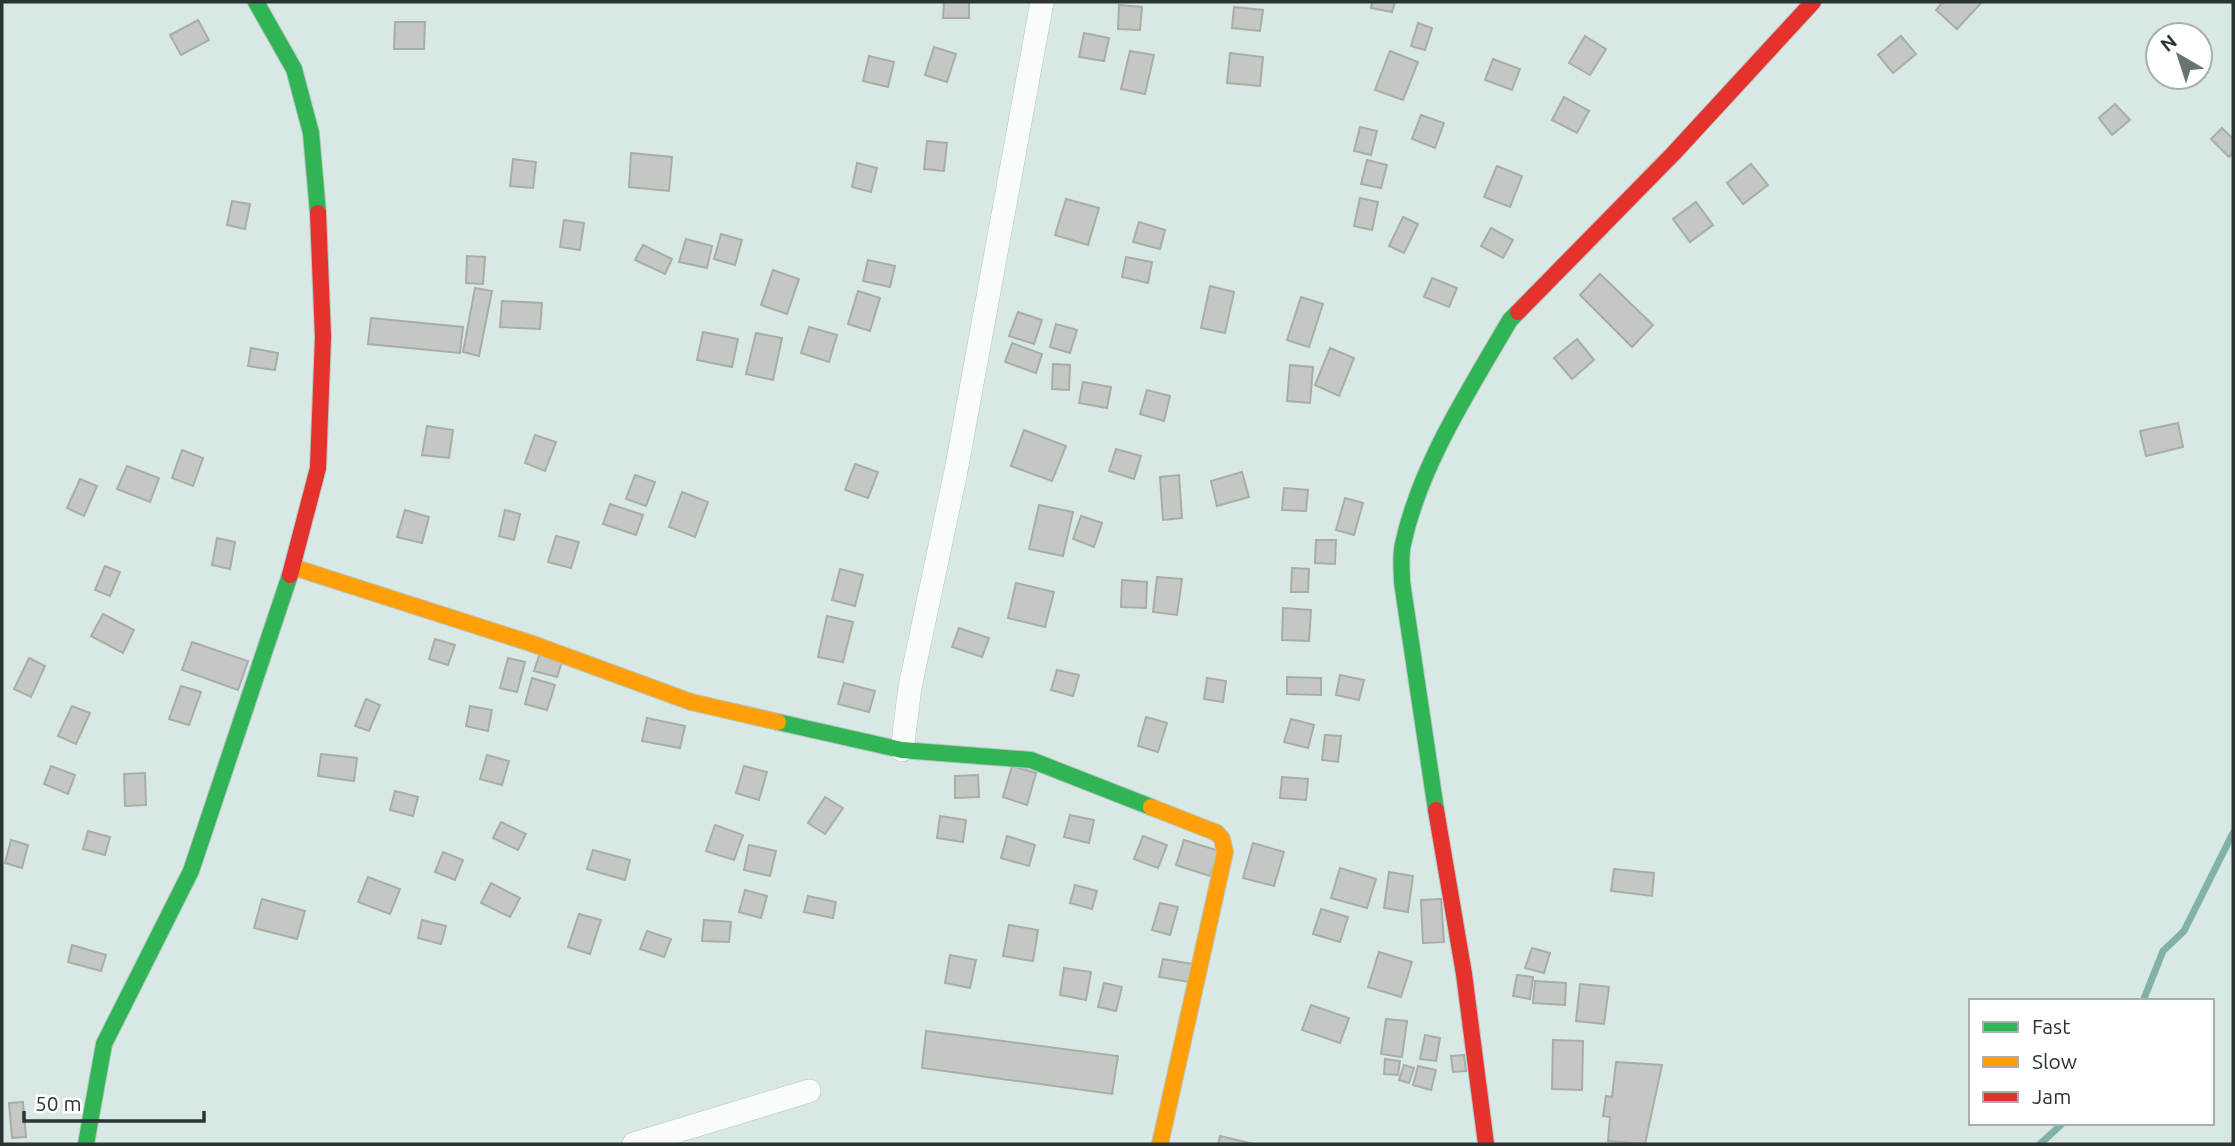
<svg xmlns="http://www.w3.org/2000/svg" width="2235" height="1146" font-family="Ubuntu,sans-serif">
	<rect width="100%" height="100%" fill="#d8e8e4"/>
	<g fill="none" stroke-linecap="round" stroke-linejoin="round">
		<!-- stream -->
		<g stroke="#82b1a7" stroke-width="7">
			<path d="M2143,1001L2163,951L2184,931L2233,833"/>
			<path d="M2040,1144L2063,1123"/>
		</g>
	</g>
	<!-- building -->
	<g fill="#c4c7c2" stroke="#a9ada8" stroke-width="2">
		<path d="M944,2H969V18H943Z"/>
		<path d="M1372,2H1395L1392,12L1371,8Z"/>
		<path d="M1943,2H1982L1957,29L1936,10Z"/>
		<path d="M1119,5L1142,7L1140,30L1118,29Z"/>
		<path d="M1234,7L1263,10L1260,31L1232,28Z"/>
		<path d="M198,20L209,40L181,55L170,35Z"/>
		<path d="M395,22H425L424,49H394Z"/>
		<path d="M1418,23L1432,28L1425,50L1411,46Z"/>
		<path d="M1084,33L1109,38L1104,61L1079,57Z"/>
		<path d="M1585,36L1606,49L1590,75L1569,63Z"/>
		<path d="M1901,36L1916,54L1893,73L1878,55Z"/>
		<path d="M934,47L956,54L947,82L925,75Z"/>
		<path d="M1130,51L1154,55L1145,94L1121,89Z"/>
		<path d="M1390,51L1418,62L1403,100L1375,90Z"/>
		<path d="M1230,53L1263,57L1260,86L1227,83Z"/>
		<path d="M869,56L894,62L888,87L863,81Z"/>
		<path d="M1493,59L1520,69L1512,90L1485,80Z"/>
		<path d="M1564,97L1589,111L1577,133L1552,120Z"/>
		<path d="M2115,104L2130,120L2112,135L2099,118Z"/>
		<path d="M1421,115L1444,123L1435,148L1412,139Z"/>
		<path d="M1360,127L1377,131L1371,155L1354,151Z"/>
		<path d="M2222,128L2233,139V153L2229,157L2211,139Z"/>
		<path d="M927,141L947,143L944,171L924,169Z"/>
		<path d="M631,153L672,157L669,191L629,187Z"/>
		<path d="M513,159L536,162L533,188L510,186Z"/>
		<path d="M1367,160L1387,165L1381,188L1361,184Z"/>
		<path d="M857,163L877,168L871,192L852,187Z"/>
		<path d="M1751,164L1768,185L1743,204L1727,183Z"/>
		<path d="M1497,166L1522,176L1510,207L1484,197Z"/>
		<path d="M1360,198L1378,202L1372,230L1354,226Z"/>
		<path d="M1066,199L1099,208L1088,245L1055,235Z"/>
		<path d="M232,201L250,204L245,229L227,225Z"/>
		<path d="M1696,202L1713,225L1690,242L1673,219Z"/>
		<path d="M1403,217L1418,224L1404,253L1389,246Z"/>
		<path d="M564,220L584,223L580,250L560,247Z"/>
		<path d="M1139,222L1165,230L1160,249L1133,242Z"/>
		<path d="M1491,228L1513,240L1503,258L1481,246Z"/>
		<path d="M721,234L742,240L735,265L714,259Z"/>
		<path d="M686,239L712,246L707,268L679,262Z"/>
		<path d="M643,245L672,259L665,274L635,260Z"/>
		<path d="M467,256L485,257L483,284L466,283Z"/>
		<path d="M1126,257L1152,262L1148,283L1122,277Z"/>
		<path d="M868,260L895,266L890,287L863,281Z"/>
		<path d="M773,270L799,279L787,314L761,305Z"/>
		<path d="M1600,274L1653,325L1632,347L1580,295Z"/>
		<path d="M1432,278L1457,288L1449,307L1424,297Z"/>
		<path d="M1210,286L1234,292L1225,333L1201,328Z"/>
		<path d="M475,288L492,291L479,356L463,352Z"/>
		<path d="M858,291L880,298L870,331L848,324Z"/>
		<path d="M1301,297L1323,304L1309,347L1287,340Z"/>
		<path d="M502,301L542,303L540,329L500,327Z"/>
		<path d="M1018,312L1042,320L1034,344L1009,336Z"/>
		<path d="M371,318L463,327L460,353L368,344Z"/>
		<path d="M1056,324L1077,330L1070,353L1050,347Z"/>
		<path d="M809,327L837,335L829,362L801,353Z"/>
		<path d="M703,332L738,339L732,367L697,360Z"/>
		<path d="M756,333L782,338L773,380L746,374Z"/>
		<path d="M1577,339L1594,360L1572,379L1554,358Z"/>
		<path d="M1012,343L1042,354L1036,373L1005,362Z"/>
		<path d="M251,348L278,353L275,370L248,366Z"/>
		<path d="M1330,348L1354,358L1339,396L1315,385Z"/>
		<path d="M1053,364L1070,365L1069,390L1052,389Z"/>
		<path d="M1290,365L1313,367L1310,403L1287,401Z"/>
		<path d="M1083,382L1111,387L1107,408L1079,403Z"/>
		<path d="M1147,390L1170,396L1164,421L1140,414Z"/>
		<path d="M2178,423L2183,447L2146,456L2140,431Z"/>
		<path d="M427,426L453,430L449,458L422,455Z"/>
		<path d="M1024,430L1066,446L1052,481L1011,466Z"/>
		<path d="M535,435L556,442L545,471L525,463Z"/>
		<path d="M1116,449L1141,456L1134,479L1109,471Z"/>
		<path d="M182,450L203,458L193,486L172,478Z"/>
		<path d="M855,464L878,472L868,498L845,490Z"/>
		<path d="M127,466L159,478L150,502L117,489Z"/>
		<path d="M1242,472L1249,497L1217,506L1211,481Z"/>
		<path d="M635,475L655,482L646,506L626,499Z"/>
		<path d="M1179,475L1182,518L1163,520L1160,477Z"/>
		<path d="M80,479L97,486L84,516L67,508Z"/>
		<path d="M1284,488L1308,490L1306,511L1282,510Z"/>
		<path d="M682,492L708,502L695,537L669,527Z"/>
		<path d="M1345,498L1363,503L1354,535L1336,530Z"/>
		<path d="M610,504L643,515L636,535L603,524Z"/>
		<path d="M1039,505L1073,512L1063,556L1029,549Z"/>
		<path d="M405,510L429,517L422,543L397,537Z"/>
		<path d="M505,510L520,514L514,540L499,536Z"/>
		<path d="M1081,516L1102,523L1094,547L1073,539Z"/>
		<path d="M556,536L579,542L571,568L548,562Z"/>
		<path d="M217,538L235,542L230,569L212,565Z"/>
		<path d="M1316,540H1336L1335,564L1315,563Z"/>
		<path d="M105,566L120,572L110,596L95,590Z"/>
		<path d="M1292,568L1309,569L1308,592H1291Z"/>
		<path d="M840,569L863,575L855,606L832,600Z"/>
		<path d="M1157,577L1182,579L1177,615L1153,612Z"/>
		<path d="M1122,580L1147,582L1146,608L1121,607Z"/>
		<path d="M1016,583L1054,592L1045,627L1008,618Z"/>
		<path d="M1283,608L1311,610L1309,641L1282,640Z"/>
		<path d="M103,614L134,630L123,653L91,636Z"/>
		<path d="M827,616L853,622L843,662L818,657Z"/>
		<path d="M959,628L989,638L982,657L952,647Z"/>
		<path d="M435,639L455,645L448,665L429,659Z"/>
		<path d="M192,642L248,661L238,690L182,670Z"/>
		<path d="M540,653L563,659L557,677L534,671Z"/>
		<path d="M29,658L45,666L31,697L14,689Z"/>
		<path d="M508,658L525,662L517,692L500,688Z"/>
		<path d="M1057,670L1079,675L1073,696L1051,690Z"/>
		<path d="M1340,675L1364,680L1359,700L1336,695Z"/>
		<path d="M1287,677L1321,678V695L1287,694Z"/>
		<path d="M532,678L555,685L547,710L525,704Z"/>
		<path d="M1207,678L1226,681L1223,702L1204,699Z"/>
		<path d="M844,683L875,691L869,712L838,704Z"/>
		<path d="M181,686L201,692L189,725L169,719Z"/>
		<path d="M366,699L380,705L369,731L355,726Z"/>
		<path d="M72,706L90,713L76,744L58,736Z"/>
		<path d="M470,706L492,710L488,731L466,726Z"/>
		<path d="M1146,717L1167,723L1158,752L1138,746Z"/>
		<path d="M647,718L685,726L680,748L642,741Z"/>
		<path d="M1291,719L1314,725L1308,748L1284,742Z"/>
		<path d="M1325,735L1341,736L1338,762L1322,760Z"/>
		<path d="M321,754L357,758L354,781L318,776Z"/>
		<path d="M487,755L509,761L502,785L480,779Z"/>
		<path d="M51,766L75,775L68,794L44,784Z"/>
		<path d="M744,766L767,772L759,800L736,793Z"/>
		<path d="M1012,766L1036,773L1027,805L1003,797Z"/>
		<path d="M145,773L146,805L125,806L124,774Z"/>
		<path d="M978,775L979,797L955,798V776Z"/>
		<path d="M1282,777L1308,779L1306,800L1280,798Z"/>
		<path d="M395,791L418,797L413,816L390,810Z"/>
		<path d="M825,797L843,808L825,834L808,823Z"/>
		<path d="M1070,815L1094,820L1089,843L1064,837Z"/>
		<path d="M940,816L966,820L963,842L937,838Z"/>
		<path d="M501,822L526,834L518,850L493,838Z"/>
		<path d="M715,825L743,835L734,860L706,851Z"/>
		<path d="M88,831L110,837L105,855L83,849Z"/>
		<path d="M1007,836L1035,845L1029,866L1001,858Z"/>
		<path d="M1143,836L1167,845L1158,868L1134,859Z"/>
		<path d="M11,840L28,845L22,868L5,863Z"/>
		<path d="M1184,840L1219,851L1210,876L1176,865Z"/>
		<path d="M1253,843L1284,852L1274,886L1243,878Z"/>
		<path d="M749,845L776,851L770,876L744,870Z"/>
		<path d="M593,850L630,860L625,880L587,869Z"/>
		<path d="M443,852L463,860L455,880L435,872Z"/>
		<path d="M1340,868L1376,879L1367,908L1331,898Z"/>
		<path d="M1614,869L1654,873L1652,896L1611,891Z"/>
		<path d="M1389,872L1413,876L1408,912L1384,908Z"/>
		<path d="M368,877L400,889L390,914L358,902Z"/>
		<path d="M491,883L520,898L510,917L481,903Z"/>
		<path d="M1075,885L1097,891L1092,909L1070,903Z"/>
		<path d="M745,890L767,896L761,918L739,912Z"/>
		<path d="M808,896L836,902L833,918L804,912Z"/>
		<path d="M262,899L305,911L297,939L254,928Z"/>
		<path d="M1441,899L1444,942L1423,943L1421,900Z"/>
		<path d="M1160,903L1178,907L1170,935L1152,930Z"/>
		<path d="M1321,909L1348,917L1340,942L1313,934Z"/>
		<path d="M579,914L601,920L590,954L568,947Z"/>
		<path d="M422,920L446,926L441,944L418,938Z"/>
		<path d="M704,920L731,922L729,942L702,941Z"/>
		<path d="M1009,925L1038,930L1033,961L1003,956Z"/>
		<path d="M647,931L671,939L664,957L640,949Z"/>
		<path d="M72,945L106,955L101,971L68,962Z"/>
		<path d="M1532,948L1550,953L1544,973L1525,968Z"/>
		<path d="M1379,952L1412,962L1401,997L1368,987Z"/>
		<path d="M950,955L976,960L970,988L945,983Z"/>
		<path d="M1163,959L1193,964L1190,982L1159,977Z"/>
		<path d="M1064,968L1091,972L1086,1000L1060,995Z"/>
		<path d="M1517,975L1533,977L1530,999L1513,996Z"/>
		<path d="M1535,981L1566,983L1565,1005L1533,1003Z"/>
		<path d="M1104,983L1122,987L1116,1011L1098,1007Z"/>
		<path d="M1580,984L1609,987L1604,1024L1576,1021Z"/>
		<path d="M1311,1005L1349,1018L1340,1043L1302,1030Z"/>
		<path d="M1386,1019L1407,1021L1402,1057L1381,1054Z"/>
		<path d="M926,1031L1118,1056L1112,1094L922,1068Z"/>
		<path d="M1425,1035L1440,1038L1436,1061L1420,1059Z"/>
		<path d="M1553,1040L1583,1041L1582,1090L1552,1089Z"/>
		<path d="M1464,1055L1466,1071L1453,1072L1451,1056Z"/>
		<path d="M1385,1059L1400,1061L1398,1075L1384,1074Z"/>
		<path d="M1616,1062L1662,1065L1645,1144L1608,1141L1610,1117L1603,1116L1606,1096L1612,1097Z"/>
		<path d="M1404,1065L1414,1068L1409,1083L1399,1080Z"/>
		<path d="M1418,1066L1436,1070L1431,1090L1413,1085Z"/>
		<path d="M23,1102L26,1137L12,1138L9,1103Z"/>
		<path d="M1220,1136L1254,1144H1218Z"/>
	</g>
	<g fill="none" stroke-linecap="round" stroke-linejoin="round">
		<defs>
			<g id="street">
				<path d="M902,750L910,687L956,471L1042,2"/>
				<path d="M634,1144L809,1091"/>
			</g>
			<g id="fast">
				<path d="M256,2L294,69L311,133L318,213"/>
				<path d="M778,722L902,750L1031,760L1151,807"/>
				<path d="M1436,810L1402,582C1402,570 1400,556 1403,544C1420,465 1470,389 1510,320L1518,312"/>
				<path d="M86,1144L104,1044L191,871L290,575"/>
			</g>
			<g id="slow">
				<path d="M293,567L530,643L691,702L778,722"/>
				<path d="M1151,807L1217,833L1222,839L1225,852L1160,1144"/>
			</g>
			<g id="jam">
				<path d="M1518,312L1673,154L1813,2"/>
				<path d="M290,575L318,468L323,337L318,213"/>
				<path d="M1436,810L1464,974L1486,1144"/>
			</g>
		</defs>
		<!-- street casing -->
		<use href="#street" stroke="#b8c5c1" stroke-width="24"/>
		<!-- fast casing -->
		<use href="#fast" stroke="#b8c5c1" stroke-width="18"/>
		<!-- slow casing -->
		<use href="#slow" stroke="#b8c5c1" stroke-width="18"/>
		<!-- jam casing -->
		<use href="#jam" stroke="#b8c5c1" stroke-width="18"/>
		<!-- street -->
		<use href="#street" stroke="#f9fcfb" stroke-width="23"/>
		<!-- fast -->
		<use href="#fast" stroke="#30b455" stroke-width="16"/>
		<!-- slow -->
		<use href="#slow" stroke="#ff9f0a" stroke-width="16"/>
		<!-- jam -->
		<use href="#jam" stroke="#e5322d" stroke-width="16"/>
	</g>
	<!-- border -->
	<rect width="2235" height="1146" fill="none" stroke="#2a3533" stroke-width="7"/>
	<!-- legend -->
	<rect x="1969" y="999" width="245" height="126" fill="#ffffff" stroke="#aaaead" stroke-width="2"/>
	<rect x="1983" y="1022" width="35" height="10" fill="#30b455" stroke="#aaaead" stroke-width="2"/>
	<text x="2032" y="1034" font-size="21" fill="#2a3533">Fast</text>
	<rect x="1983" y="1057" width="35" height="10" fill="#ff9f0a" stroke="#aaaead" stroke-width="2"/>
	<text x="2032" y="1069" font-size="21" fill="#2a3533">Slow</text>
	<rect x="1983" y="1092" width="35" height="10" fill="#e5322d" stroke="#aaaead" stroke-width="2"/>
	<text x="2032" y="1104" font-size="21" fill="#2a3533">Jam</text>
	<!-- north arrow -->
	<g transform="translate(2179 56) rotate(321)"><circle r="33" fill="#ffffff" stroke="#aaaead" stroke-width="2"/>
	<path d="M0-5L12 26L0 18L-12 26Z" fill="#677471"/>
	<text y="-10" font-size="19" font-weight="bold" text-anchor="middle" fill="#2a3533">N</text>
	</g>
	<!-- scale -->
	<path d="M24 1111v10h180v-10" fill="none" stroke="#2a3533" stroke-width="3.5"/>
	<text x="35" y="1111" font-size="21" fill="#2a3533" stroke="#ffffff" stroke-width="5" paint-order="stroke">50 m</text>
</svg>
